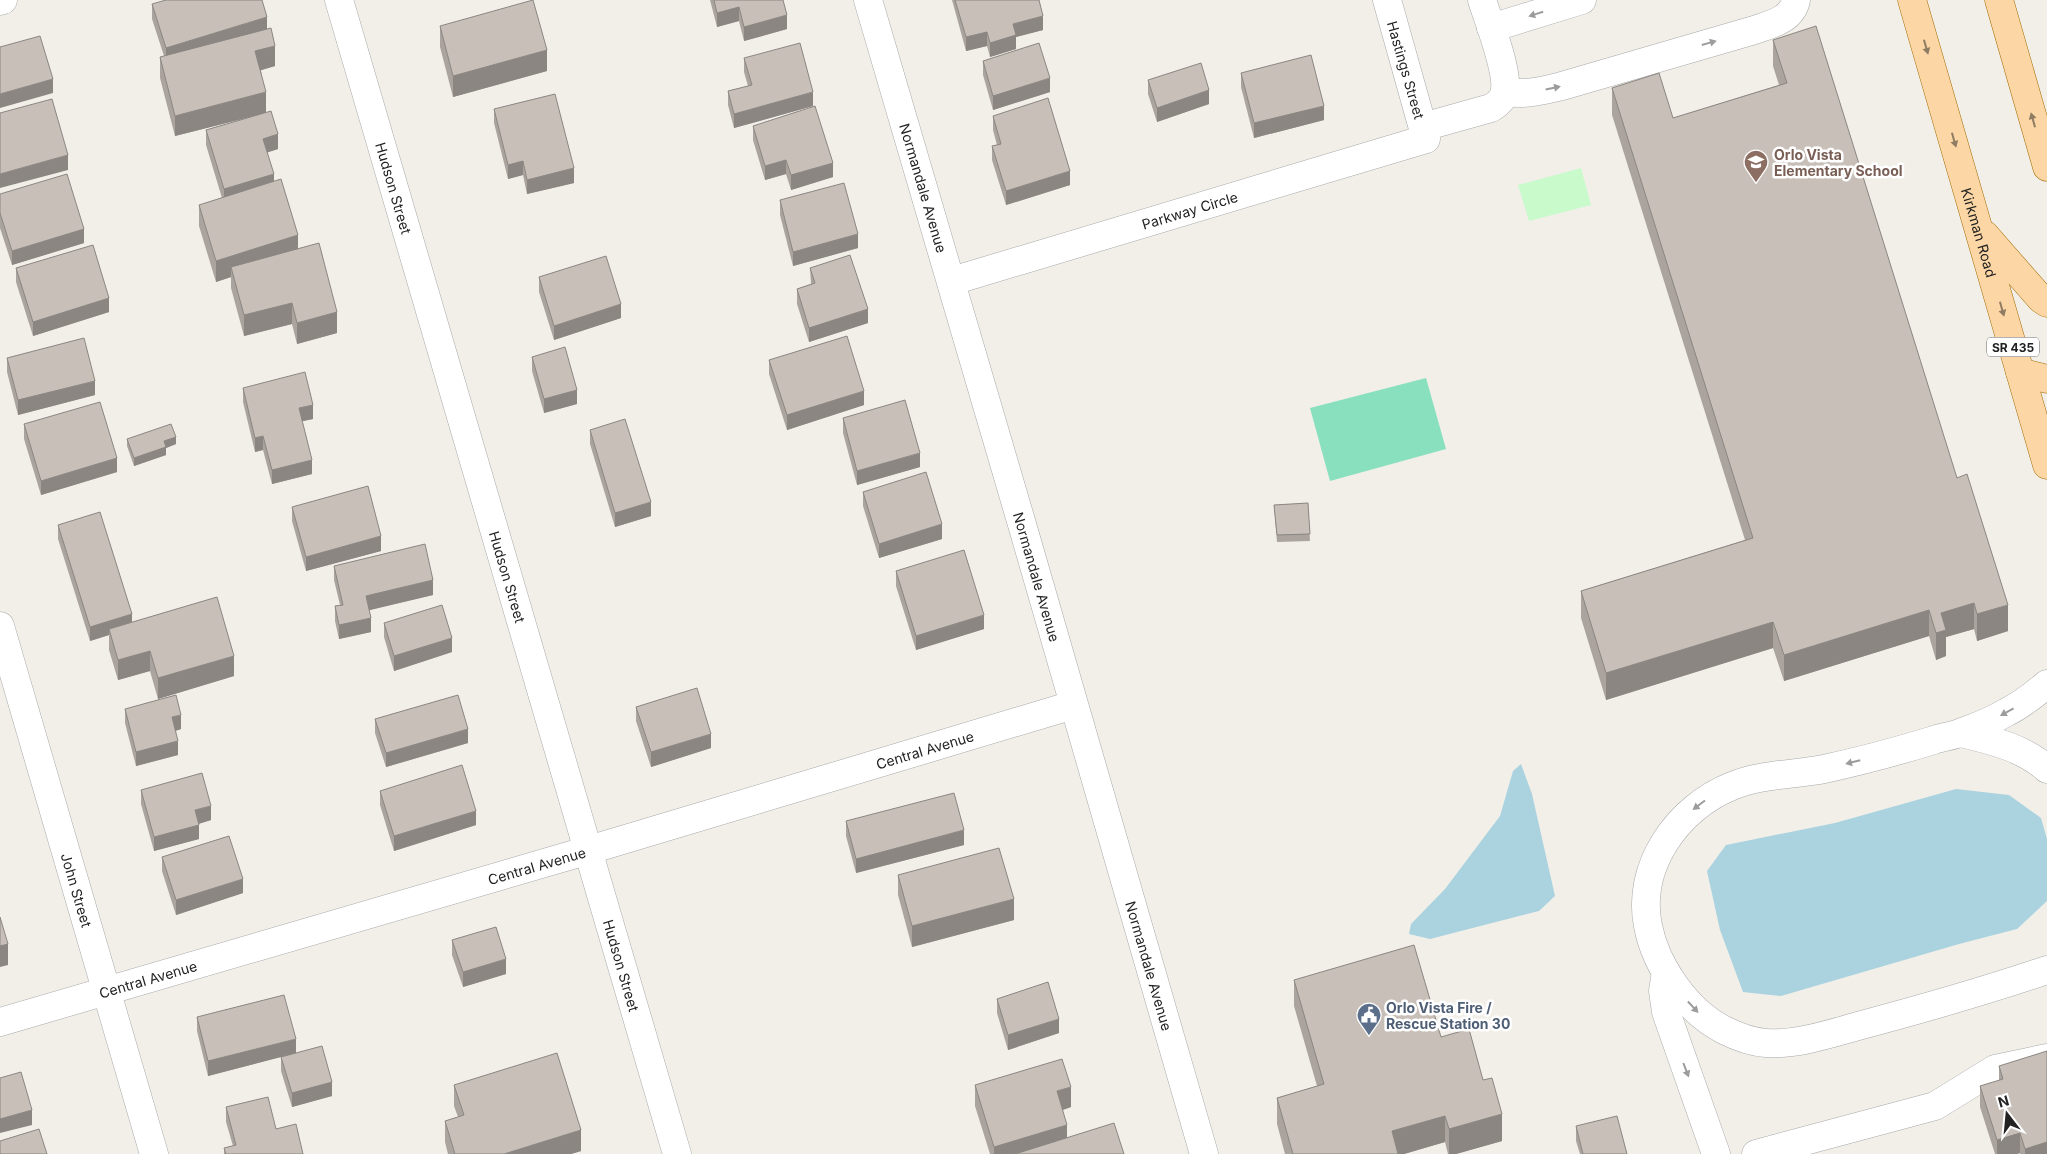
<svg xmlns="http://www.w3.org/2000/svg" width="2047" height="1154" font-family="Inter,sans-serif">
	<rect width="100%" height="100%" fill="#f2efe9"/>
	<!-- park -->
	<path fill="#c8facc" d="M1581,168L1591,205L1529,221L1518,185Z"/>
	<!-- pitch -->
	<path fill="#88e0be" d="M1426,378L1446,449L1330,481L1310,408Z"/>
	<!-- water -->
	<g fill="#aad3df">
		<path d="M1521,764L1532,794L1555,896L1539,911L1430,939L1409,934L1411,924L1445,889L1500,816L1513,771Z"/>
		<path d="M1956,789L2009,795L2041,818L2047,839V901L2017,929L1959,944L1781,996L1743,992L1720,930L1707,871L1726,845L1835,823Z"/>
	</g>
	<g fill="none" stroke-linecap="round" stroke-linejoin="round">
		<defs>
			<g id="minor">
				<path id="s1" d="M339,0L677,1154"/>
				<path id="s2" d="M868,0C983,384 1092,769 1204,1154"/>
				<path d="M0,1L3,0"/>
				<path d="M1491,28L1582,0"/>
				<path d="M1505,92C1525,95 1542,91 1562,86L1751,31C1768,25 1792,21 1796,0"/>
				<path d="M1423,127L1491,108C1498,104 1504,99 1505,90C1508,70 1489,22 1482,0"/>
				<path id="s3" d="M952,281L1426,139L1387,0"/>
				<path id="s4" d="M0,626L154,1154"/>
				<path d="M2047,684C2035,694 2021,705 2007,712C1993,720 1977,727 1962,732C1953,736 1943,737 1934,740C1898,751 1861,761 1824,769C1794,775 1760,774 1732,786C1677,808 1636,867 1648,926C1656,967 1687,1011 1724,1030C1738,1037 1751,1042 1766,1043C1797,1045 1829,1034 1858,1026C1922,1009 1985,991 2047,970"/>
				<path d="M1961,733C1991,740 2024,748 2047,769"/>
				<path d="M1666,972L1663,991L1666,1012L1716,1154"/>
				<path id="s5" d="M0,1022L589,850L1073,705"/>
				<path d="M1756,1154L1935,1106L1995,1069L2047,1058"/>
			</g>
			<g id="major">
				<path id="s6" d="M1912,0L2047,465"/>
				<path d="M1999,0L2047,167"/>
				<path d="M1985,235L2041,299L2047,303"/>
				<path d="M2020,372L2047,379"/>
			</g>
		</defs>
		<!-- minor casing -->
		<use href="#minor" stroke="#a9a9a9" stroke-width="29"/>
		<!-- major casing -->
		<use href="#major" stroke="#a06b00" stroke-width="29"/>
		<!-- minor -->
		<use href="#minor" stroke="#fff" stroke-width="28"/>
		<!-- major -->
		<use href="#major" stroke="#fcd6a4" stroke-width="28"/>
	</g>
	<!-- wall -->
	<g fill="#aba49e">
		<path d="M710,0H783L787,29L744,41L739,21L717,27Z"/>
		<path d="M952,0H1039L1043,30L1016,37V49L990,57L987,46L966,51Z"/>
		<path d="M152,4L267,29L275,66L261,70L266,112L278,149L267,152L274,182L298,249L337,333L297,344L292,324L244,336L231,288V277L216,282L199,226V205L222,198L206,145V130L258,115L175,136L160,78V57L164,56L152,19Z"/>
		<path d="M440,26L547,71L453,97L440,47Z"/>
		<path d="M1773,40L1957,478L2008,631L1977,641L1974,629L1946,637V656L1936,660L1929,636L1784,681L1773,648L1606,700L1581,618V591L1745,540L1612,115V88L1673,118L1779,85L1773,66Z"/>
		<path d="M744,58L813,106L734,128L728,105V91L748,86L744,72Z"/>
		<path d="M983,61L1050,92L993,110L983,75Z"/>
		<path d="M1241,73L1324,120L1254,138L1241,87Z"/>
		<path d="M1148,80L1209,104L1157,122L1148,94Z"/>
		<path d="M494,109L574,183L527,194L523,175L508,179L494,123Z"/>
		<path d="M993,116L1070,185L1006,205L992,160V146L997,145L993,130Z"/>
		<path d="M753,126L833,177L791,190L786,174L765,180L753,140Z"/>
		<path d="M0,194L84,243L12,265L0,228Z"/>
		<path d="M780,200L858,248L793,266L780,215Z"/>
		<path d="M16,268L109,312L33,336L16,282Z"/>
		<path d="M810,268L868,323L809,342L797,304V289L811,284Z"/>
		<path d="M539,277L621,318L554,340L539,292Z"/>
		<path d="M532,357L577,404L544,413L532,371Z"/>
		<path d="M7,358L95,395L18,415L7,372Z"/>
		<path d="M769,360L864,405L787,430L769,374Z"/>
		<path d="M243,388L313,419L302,421L312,474L272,484L263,450L255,452L243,402Z"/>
		<path d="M843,418L920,467L857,485L843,433Z"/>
		<path d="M24,424L117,472L41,495L24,439Z"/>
		<path d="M590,430L651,516L615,527L590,444Z"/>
		<path d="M127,439L176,444L166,448V455L134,466L127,446Z"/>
		<path d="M863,492L942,539L879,558L863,506Z"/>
		<path d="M1308,503L1310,541L1277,542L1274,505Z"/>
		<path d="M292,507L381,551L306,571L292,521Z"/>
		<path d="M58,525L132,622L234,676L158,699L150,671L118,680L109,650V635L90,641L58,539Z"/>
		<path d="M334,566L433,595L369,610L371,632L339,639L335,621V606L340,605L334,580Z"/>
		<path d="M896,571L984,629L916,650L896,586Z"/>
		<path d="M384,623L452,652L394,671L384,637Z"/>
		<path d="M636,707L711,748L651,767L636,721Z"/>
		<path d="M125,709L181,729L175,731L178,755L136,766L125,723Z"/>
		<path d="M375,719L468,743L386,767L375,733Z"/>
		<path d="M141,790L211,820L198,824L199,839L154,851L141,804Z"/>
		<path d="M380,791L476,825L394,851L380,805Z"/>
		<path d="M846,821L964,845L856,873L846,836Z"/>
		<path d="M162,857L243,893L176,915L162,871Z"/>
		<path d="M898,875L1014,920L912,947L898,895Z"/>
		<path d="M452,940L506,974L463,987L452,955Z"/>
		<path d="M1294,980L1441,1037L1483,1080L1502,1141L1456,1154H1448L1445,1142L1404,1154H1285L1277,1124V1098L1317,1086L1294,1006Z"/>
		<path d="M997,999L1059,1033L1008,1050L997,1013Z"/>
		<path d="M197,1017L296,1053L332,1096L292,1107L281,1071V1057L208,1076L197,1031Z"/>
		<path d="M1999,1066L2047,1154H2020V1153L2017,1154H1995L1980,1107V1086L1999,1081Z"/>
		<path d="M454,1085L581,1151L571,1154H448L445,1142V1121L458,1117L454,1106Z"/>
		<path d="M975,1085L1071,1107L1062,1110L1067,1138L1124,1154H990L975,1106Z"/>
		<path d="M226,1107L276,1129L303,1154H224V1148L233,1146L226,1122Z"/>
		<path d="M1576,1126L1627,1154H1580L1576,1141Z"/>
	</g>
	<!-- shaded-wall -->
	<g fill="#8b8681">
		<path d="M739,7V21L717,27V13Z"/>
		<path d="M787,15V29L744,41V27Z"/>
		<path d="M1043,16V30L1016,37V49L990,57V43L1013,24Z"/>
		<path d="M267,17V31L166,62V48Z"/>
		<path d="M987,32V46L966,51V37Z"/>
		<path d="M275,46V66L255,72V51Z"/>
		<path d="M547,50V71L453,97V76Z"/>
		<path d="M1050,78V92L993,110V96Z"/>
		<path d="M53,79V93L0,108V94Z"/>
		<path d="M1209,90V104L1157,122V108Z"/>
		<path d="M266,92V113L175,136V116Z"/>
		<path d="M813,92V106L734,128V114Z"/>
		<path d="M1324,106V120L1254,138V123Z"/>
		<path d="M278,134V149L263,154V139Z"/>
		<path d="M68,155V170L0,188V174Z"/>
		<path d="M786,160V174L765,180V166Z"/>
		<path d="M523,161V175L508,179V165Z"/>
		<path d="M833,163V177L791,190V175Z"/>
		<path d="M574,168V183L527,194V180Z"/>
		<path d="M1070,171V185L1006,205V191Z"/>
		<path d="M274,174V188L224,203V189Z"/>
		<path d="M84,229V243L12,265V251Z"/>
		<path d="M858,234V248L793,266V252Z"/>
		<path d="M298,235V256L231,267V277L216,282V261Z"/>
		<path d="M109,298V312L33,336V322Z"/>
		<path d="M292,303V324L244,336V315Z"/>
		<path d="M621,304V318L554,340V326Z"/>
		<path d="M868,309V323L809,342V328Z"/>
		<path d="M337,312V333L297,344V323Z"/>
		<path d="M95,381V395L18,415V400Z"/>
		<path d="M577,390V404L544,413V399Z"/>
		<path d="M864,391V405L787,430V415Z"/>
		<path d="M313,405V419L299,422V408Z"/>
		<path d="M263,436V450L255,452V438Z"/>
		<path d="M176,437V444L166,448V455L134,466V458L164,441Z"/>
		<path d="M920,453V467L857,485V471Z"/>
		<path d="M117,458V472L41,495V481Z"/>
		<path d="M312,460V474L272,484V470Z"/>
		<path d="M651,502V516L615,527V513Z"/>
		<path d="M942,524V539L879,558V544Z"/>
		<path d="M381,536V551L306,571V557Z"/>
		<path d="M433,580V595L366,611V596Z"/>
		<path d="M1974,603V629L1946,637V656L1936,660V633L1941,613Z"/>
		<path d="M2008,605V631L1977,641V614Z"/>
		<path d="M1929,610V636L1784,681V655Z"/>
		<path d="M132,614V628L109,629V635L90,641V627Z"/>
		<path d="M984,615V629L916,650V636Z"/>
		<path d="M371,618V632L339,639V625Z"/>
		<path d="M1773,622V648L1606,700V673Z"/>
		<path d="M452,638V652L394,671V656Z"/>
		<path d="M150,651V671L118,680V660Z"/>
		<path d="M234,656V676L158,699V678Z"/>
		<path d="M181,715V729L172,732V717Z"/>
		<path d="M468,729V743L386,767V753Z"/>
		<path d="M711,734V748L651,767V752Z"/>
		<path d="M178,741V755L136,766V752Z"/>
		<path d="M211,806V820L195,825V810Z"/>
		<path d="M476,811V825L394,851V836Z"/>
		<path d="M199,825V839L154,851V837Z"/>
		<path d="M964,830V845L856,873V859Z"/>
		<path d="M243,879V893L176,915V900Z"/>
		<path d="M1014,899V920L912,947V926Z"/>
		<path d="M8,944V965L0,967V946Z"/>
		<path d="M506,959V974L463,987V972Z"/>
		<path d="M1059,1019V1033L1008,1050V1035Z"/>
		<path d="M296,1039V1053L208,1076V1061Z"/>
		<path d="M332,1082V1096L292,1107V1093Z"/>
		<path d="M1071,1087V1107L1057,1112V1091Z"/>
		<path d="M32,1110V1125L0,1133V1119Z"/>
		<path d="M1502,1114V1141L1456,1154H1449V1129Z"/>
		<path d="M1445,1116V1142L1404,1154H1392V1131Z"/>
		<path d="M1067,1125V1145L1038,1154H994V1147Z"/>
		<path d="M581,1130V1151L571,1154H504Z"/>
		<path d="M2020,1133V1153L2017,1154H1997V1140Z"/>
		<path d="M2047,1142V1154H2025V1149Z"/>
	</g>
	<!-- building -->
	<g fill="#c7bfb8" stroke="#8b8681">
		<path d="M166,0H262L267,17L166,48L152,4Z"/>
		<path d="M533,0L547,50L453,76L440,26Z"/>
		<path d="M714,0H783L787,15L744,27L739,7L717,13Z"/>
		<path d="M955,0H1039L1043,16L1013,24L1016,35L990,43L987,32L966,37Z"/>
		<path d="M1816,26L1957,478L1967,474L2008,605L1977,614L1974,603L1941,613L1946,630L1936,633L1929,610L1784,655L1773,622L1606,673L1581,591L1753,538L1612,88L1659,73L1673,118L1787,83L1773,40Z"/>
		<path d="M271,28L275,46L255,51L266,92L175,116L160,57Z"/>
		<path d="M40,36L53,79L0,94V47Z"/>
		<path d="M800,43L813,92L734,114L728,91L752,85L744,58Z"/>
		<path d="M1039,43L1050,78L993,96L983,61Z"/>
		<path d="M1311,55L1324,106L1254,123L1241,73Z"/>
		<path d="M1201,63L1209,90L1157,108L1148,80Z"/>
		<path d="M555,94L574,168L527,180L523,161L508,165L494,109Z"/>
		<path d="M1048,98L1070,171L1006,191L992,146L1001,144L993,116Z"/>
		<path d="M52,99L68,155L0,174V113Z"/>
		<path d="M815,106L833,163L791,175L786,160L765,166L753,126Z"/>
		<path d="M271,111L278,134L263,139L274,174L224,189L206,130Z"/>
		<path d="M67,174L84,229L12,251L0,213V194Z"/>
		<path d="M281,179L298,235L216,261L199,205Z"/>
		<path d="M844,183L858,234L793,252L780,200Z"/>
		<path d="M319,243L337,312L297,323L292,303L244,315L231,267Z"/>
		<path d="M93,245L109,298L33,322L16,268Z"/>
		<path d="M850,255L868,309L809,328L797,289L815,283L810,268Z"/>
		<path d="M606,256L621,304L554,326L539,277Z"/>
		<path d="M847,336L864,391L787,415L769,360Z"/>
		<path d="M84,338L95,381L18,400L7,358Z"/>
		<path d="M565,347L577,390L544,399L532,357Z"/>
		<path d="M305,372L313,405L299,408L312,460L272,470L263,436L255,438L243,388Z"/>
		<path d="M905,400L920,453L857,471L843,418Z"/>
		<path d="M100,402L117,458L41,481L24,424Z"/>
		<path d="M625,419L651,502L615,513L590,430Z"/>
		<path d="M171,424L176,437L164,441L166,447L134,458L127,439Z"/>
		<path d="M926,472L942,524L879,544L863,492Z"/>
		<path d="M368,486L381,536L306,557L292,507Z"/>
		<path d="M1308,503L1310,534L1277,535L1274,505Z"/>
		<path d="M100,512L132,614L90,627L58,525Z"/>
		<path d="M425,544L433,580L366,596L371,618L339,625L335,606L343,605L334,566Z"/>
		<path d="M964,550L984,615L916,636L896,571Z"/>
		<path d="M217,597L234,656L158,678L150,651L118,660L109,629Z"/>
		<path d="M442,605L452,638L394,656L384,623Z"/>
		<path d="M697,688L711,734L651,752L636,707Z"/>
		<path d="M176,695L181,715L172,717L178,741L136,752L125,709Z"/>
		<path d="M458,695L468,729L386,753L375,719Z"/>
		<path d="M462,765L476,811L394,836L380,791Z"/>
		<path d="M202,773L211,806L195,810L199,825L154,837L141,790Z"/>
		<path d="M954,793L964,830L856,859L846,821Z"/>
		<path d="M229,836L243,879L176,900L162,857Z"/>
		<path d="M999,848L1014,899L912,926L898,875Z"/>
		<path d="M0,917L8,944L0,946Z"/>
		<path d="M496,927L506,959L463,972L452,940Z"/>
		<path d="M1414,945L1441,1037L1469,1029L1483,1080L1492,1078L1502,1114L1449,1129L1445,1116L1392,1131L1398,1154H1293L1277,1098L1324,1084L1294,980Z"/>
		<path d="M1048,982L1059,1019L1008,1035L997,999Z"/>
		<path d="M284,995L296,1039L208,1061L197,1017Z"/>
		<path d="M322,1046L332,1082L292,1093L281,1057Z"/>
		<path d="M2047,1051V1142L2025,1149L2020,1133L1997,1140L1980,1086L2003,1079L1999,1066Z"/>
		<path d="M557,1053L581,1130L504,1154H455L445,1121L464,1115L454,1085Z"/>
		<path d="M1062,1059L1071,1087L1057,1091L1067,1125L994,1147L975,1085Z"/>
		<path d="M21,1072L32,1110L0,1119V1078Z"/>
		<path d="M268,1097L276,1129L296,1124L303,1154H226L224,1148L236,1145L226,1107Z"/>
		<path d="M1617,1116L1627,1154H1583L1576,1126Z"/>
		<path d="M1114,1123L1124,1154H1015Z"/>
		<path d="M39,1129L47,1154H0V1141Z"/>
	</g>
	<!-- one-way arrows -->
	<defs><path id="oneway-solid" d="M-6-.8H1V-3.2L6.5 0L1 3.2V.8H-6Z" transform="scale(1.25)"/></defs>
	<g fill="#9c9c9c">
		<use href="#oneway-solid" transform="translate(1536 14) rotate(163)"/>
		<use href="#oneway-solid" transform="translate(1709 43) rotate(-16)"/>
		<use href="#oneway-solid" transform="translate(1553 88) rotate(-12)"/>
		<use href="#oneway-solid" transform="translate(2007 712) rotate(151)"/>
		<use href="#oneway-solid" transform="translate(1853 762) rotate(166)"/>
		<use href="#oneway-solid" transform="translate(1699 805) rotate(143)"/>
		<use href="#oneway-solid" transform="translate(1693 1007) rotate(47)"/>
		<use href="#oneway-solid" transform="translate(1686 1070) rotate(69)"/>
	</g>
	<g fill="#8f7c63">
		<use href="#oneway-solid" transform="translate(1926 47) rotate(74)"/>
		<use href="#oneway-solid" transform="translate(2033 120) rotate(-106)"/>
		<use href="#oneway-solid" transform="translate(1954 140) rotate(74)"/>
		<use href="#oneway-solid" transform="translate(2002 309) rotate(74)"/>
	</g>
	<!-- icons -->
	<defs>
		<symbol id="school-pin" viewBox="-11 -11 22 30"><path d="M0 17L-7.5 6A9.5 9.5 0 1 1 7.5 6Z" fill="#8d6e63" stroke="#fff"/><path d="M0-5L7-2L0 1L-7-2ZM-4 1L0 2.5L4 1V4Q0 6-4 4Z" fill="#fff"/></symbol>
		<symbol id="civic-pin" viewBox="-11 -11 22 30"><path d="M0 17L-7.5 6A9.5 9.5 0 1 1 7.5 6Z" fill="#5c6f8a" stroke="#fff"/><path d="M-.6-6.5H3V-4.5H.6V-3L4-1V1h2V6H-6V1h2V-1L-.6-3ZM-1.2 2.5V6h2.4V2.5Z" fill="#fff"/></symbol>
	</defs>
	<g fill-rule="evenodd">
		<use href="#school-pin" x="1742" y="148" width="28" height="38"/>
		<use href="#civic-pin" x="1355" y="1001" width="28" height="38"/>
	</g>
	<g text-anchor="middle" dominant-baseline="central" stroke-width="5" stroke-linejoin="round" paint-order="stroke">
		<!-- shield labels -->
		<rect fill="#fff" stroke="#646464" stroke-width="1" x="1987" y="337.5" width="52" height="19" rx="4"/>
		<g font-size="12" font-weight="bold" fill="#222">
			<text x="2013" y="347">SR 435</text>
		</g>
		<!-- street labels -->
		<g font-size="14" fill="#222" stroke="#fff">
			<text transform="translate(1406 70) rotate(74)">Hastings Street</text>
			<text stroke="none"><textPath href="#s1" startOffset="196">Hudson Street</textPath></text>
			<text stroke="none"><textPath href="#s2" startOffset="196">Normandale Avenue</textPath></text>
			<text stroke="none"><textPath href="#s3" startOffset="248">Parkway Circle</textPath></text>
			<text stroke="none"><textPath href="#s6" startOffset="242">Kirkman Road</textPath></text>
			<text stroke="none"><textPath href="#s1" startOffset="601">Hudson Street</textPath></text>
			<text stroke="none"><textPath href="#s2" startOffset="601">Normandale Avenue</textPath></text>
			<text stroke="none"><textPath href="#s5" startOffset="964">Central Avenue</textPath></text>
			<text stroke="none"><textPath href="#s5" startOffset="559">Central Avenue</textPath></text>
			<text stroke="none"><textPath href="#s4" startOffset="275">John Street</textPath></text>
			<text stroke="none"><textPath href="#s1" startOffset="1006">Hudson Street</textPath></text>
			<text stroke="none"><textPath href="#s2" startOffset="1006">Normandale Avenue</textPath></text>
			<text stroke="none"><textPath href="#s5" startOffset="154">Central Avenue</textPath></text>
		</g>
		<!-- education labels -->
		<g font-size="14" font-weight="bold" fill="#785e54" stroke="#fff" text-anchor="start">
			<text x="1774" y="154">Orlo Vista<tspan x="1774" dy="16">Elementary School</tspan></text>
		</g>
		<!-- service labels -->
		<g font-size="14" font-weight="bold" fill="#4e5e75" stroke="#fff" text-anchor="start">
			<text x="1386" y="1007">Orlo Vista Fire /<tspan x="1386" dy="16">Rescue Station 30</tspan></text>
		</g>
	</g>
	<!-- north arrow -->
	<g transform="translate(2007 1114) rotate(344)" stroke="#ffffff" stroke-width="4" paint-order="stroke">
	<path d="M0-4L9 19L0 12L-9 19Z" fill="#222222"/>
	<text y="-8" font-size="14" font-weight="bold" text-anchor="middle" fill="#222222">N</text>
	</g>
</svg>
